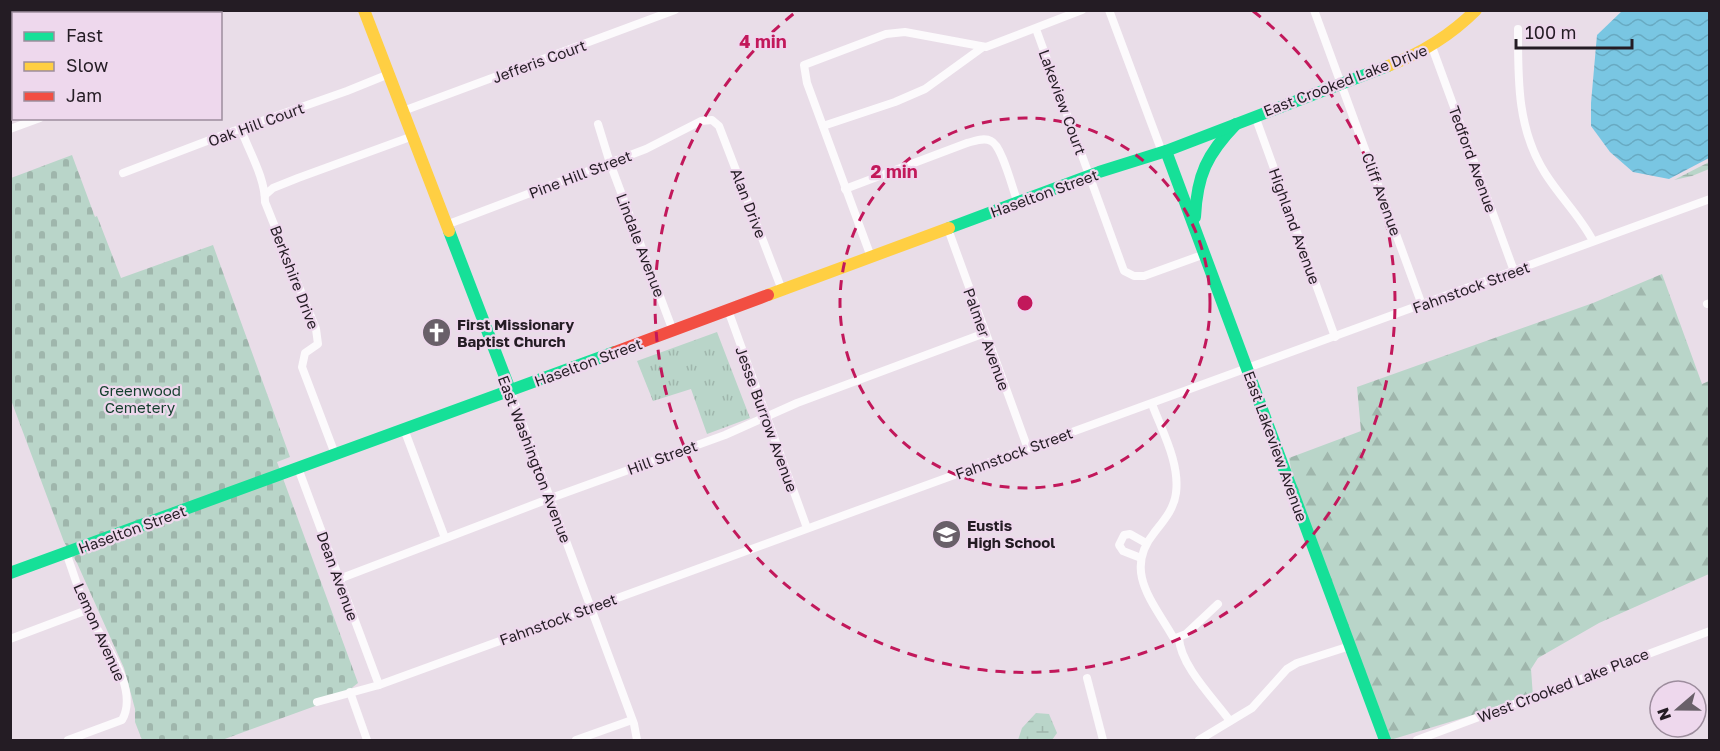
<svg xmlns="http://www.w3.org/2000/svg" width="1720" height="751" font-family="'Golos Text',sans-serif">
	<defs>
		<pattern id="forest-firs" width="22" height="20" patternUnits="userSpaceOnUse" patternTransform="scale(1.5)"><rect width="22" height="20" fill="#b9d5c9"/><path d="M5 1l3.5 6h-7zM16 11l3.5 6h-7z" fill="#9fb6ac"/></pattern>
		<pattern id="wetland-marsh" width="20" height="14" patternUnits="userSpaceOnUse" patternTransform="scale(1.5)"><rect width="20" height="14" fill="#b9d5c9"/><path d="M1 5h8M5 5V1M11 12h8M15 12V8" fill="none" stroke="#9fb6ac"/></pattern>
		<pattern id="cemetery-stones" width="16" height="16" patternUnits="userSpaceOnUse" patternTransform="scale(1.5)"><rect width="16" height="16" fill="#b9d5c9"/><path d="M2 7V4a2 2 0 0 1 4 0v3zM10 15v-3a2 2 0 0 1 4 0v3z" fill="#9fb6ac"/></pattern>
		<pattern id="park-tufts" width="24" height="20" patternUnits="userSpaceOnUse" patternTransform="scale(1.5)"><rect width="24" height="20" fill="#b9d5c9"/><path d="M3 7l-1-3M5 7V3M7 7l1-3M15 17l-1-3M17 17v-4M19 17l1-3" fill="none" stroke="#9fb6ac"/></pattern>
		<pattern id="water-waves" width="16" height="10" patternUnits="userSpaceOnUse" patternTransform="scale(1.5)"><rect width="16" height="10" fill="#79c6e2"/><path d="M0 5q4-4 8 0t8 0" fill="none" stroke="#68aac2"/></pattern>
	</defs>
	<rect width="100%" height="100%" fill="#e9dde8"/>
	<!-- forest -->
	<path fill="url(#forest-firs)" d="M1662,274L1702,384L1709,381V574L1599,623L1538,658L1531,669L1533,697L1390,740L1293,479L1289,458L1361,431L1357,387L1593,303Z"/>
	<!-- wetland -->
	<g fill="url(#wetland-marsh)">
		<path d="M1709,162V169L1692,176L1674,180Z"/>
		<path d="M1036,713L1049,714L1057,733L1052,740H1018L1022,728Z"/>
	</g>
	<!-- cemetery -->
	<path fill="url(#cemetery-stones)" d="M72,155L95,217L97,216L121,278L213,245L290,457L277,462L358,683L340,697L222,740H142L135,722V709L124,668L77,563L64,542L11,400V178Z"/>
	<!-- park -->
	<path fill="url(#park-tufts)" d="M717,332L750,418L707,434L691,389L653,401L637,361Z"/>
	<!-- water -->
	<path fill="url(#water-waves)" d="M1622,11H1709V158L1669,179L1633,172L1610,152L1591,126V103L1597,35Z"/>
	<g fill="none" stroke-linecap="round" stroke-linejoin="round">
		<!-- street -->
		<g stroke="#fcfafc" stroke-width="8">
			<path d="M132,10L134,14"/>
			<path d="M1109,10L1162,152"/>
			<path d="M1314,10L1422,305"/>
			<path d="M68,14L76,10"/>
			<path d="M1036,29L1124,271L1134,276H1144L1205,254"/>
			<path d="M1518,29C1518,79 1517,129 1545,173C1560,197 1580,216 1593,241"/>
			<path d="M10,35L14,34"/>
			<path d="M1432,47L1514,271"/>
			<path d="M403,111L675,10"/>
			<path d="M1255,116L1335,337"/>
			<path d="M598,124L610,163L673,331"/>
			<path d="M823,126L895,102L925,89L983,47"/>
			<path d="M10,129L40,118"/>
			<path d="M241,129C249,152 265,177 265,202L316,329L318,344L305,353L302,367L335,454"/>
			<path d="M123,173L228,133L347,91L389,74"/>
			<path d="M845,189L967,143C975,141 984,137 991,141C1002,145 1013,191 1018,203"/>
			<path d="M265,195L273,188L298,178L413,136"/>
			<path d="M446,225L646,149L701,121L712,120L719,126L782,290"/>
			<path d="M948,229L1028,449"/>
			<path d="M871,257L807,83L804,65L886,34L905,32L986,47L1082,10"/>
			<path d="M1707,304L1710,303"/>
			<path d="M728,310L807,528"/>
			<path d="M510,390L634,724L637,740"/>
			<path d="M1152,404C1162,431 1180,463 1176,493C1174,509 1164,520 1154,533C1123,571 1153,602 1173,637L1176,638L1186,634L1218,604"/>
			<path d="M404,429L445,538"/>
			<path d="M298,468L379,685"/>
			<path d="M66,553C74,573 79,595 89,614C103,642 140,689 122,720L68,740"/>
			<path d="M1141,558L1123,551L1119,545L1124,535L1130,534L1146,543"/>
			<path d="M339,579L551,498L725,435L797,403L985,333"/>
			<path d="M1179,638C1180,665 1214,699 1230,721"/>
			<path d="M10,639L87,610"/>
			<path d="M1087,678L1103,740"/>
			<path d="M350,692L367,740"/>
			<path d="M317,702L379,685L1710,199"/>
			<path d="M576,740L632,720"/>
			<path d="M1199,740L1252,708L1287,669L1297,663L1350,646"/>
			<path d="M1417,740L1710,631"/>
		</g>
		<!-- fast -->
		<g stroke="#16e098" stroke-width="12">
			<path d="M1166,151L1385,740"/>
			<path d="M1195,217C1197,175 1207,154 1236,124"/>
			<path d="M949,228L1099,172L1166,151L1388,66"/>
			<path d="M449,231L510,390"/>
			<path d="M10,573L615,352"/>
		</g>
		<!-- slow -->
		<g stroke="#ffcf43" stroke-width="12">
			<path d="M364,10L449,231"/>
			<path d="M1388,66C1422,53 1450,36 1476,10"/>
			<path d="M768,295L949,228"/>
		</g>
		<!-- jam -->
		<path stroke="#f24e42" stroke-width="12" d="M615,352L768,295"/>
	</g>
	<!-- distance rings -->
	<g fill="none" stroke="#c2185b" stroke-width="3" stroke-dasharray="10 8">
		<circle cx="1025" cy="303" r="185"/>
		<path d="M1253 11A370 370 0 1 1 797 11"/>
	</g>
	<!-- icons -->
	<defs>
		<symbol id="church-disc" viewBox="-11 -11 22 22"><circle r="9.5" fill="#696069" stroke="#eed8ed"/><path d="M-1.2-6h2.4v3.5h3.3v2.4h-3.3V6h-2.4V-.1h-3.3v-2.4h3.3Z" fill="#fff"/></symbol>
		<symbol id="school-disc" viewBox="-11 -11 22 22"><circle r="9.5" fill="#696069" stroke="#eed8ed"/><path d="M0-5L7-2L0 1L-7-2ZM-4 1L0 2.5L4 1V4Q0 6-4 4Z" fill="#fff"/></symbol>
	</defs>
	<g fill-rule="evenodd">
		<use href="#church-disc" x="420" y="316" width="33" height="33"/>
		<use href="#school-disc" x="930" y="518" width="33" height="33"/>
	</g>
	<g text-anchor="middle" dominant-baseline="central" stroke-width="4.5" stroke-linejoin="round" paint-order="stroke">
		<!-- street labels -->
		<g font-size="15" fill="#241c24" stroke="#eed8ed">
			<text transform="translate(539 61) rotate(-20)">Jefferis Court</text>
			<text transform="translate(1345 80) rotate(-21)">East Crooked Lake Drive</text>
			<text transform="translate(1063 102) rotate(70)">Lakeview Court</text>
			<text transform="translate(256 124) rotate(-20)">Oak Hill Court</text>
			<text transform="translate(1473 159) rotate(70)">Tedford Avenue</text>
			<text transform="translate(580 174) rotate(-21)">Pine Hill Street</text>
			<text transform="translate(1044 193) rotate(-20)">Haselton Street</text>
			<text transform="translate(1382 194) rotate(70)">Cliff Avenue</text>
			<text transform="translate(749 203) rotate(69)">Alan Drive</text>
			<text transform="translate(1295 226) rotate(70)">Highland Avenue</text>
			<text transform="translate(641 245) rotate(69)">Lindale Avenue</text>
			<text transform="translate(295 277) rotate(69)">Berkshire Drive</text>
			<text transform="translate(1471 287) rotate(-20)">Fahnstock Street</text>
			<text transform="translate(987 339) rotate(70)">Palmer Avenue</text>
			<text transform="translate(588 362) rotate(-20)">Haselton Street</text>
			<text transform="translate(767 419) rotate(70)">Jesse Burrow Avenue</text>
			<text transform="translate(1276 446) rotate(70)">East Lakeview Avenue</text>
			<text transform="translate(1014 453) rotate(-20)">Fahnstock Street</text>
			<text transform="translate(662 457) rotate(-20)">Hill Street</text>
			<text transform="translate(535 459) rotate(69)">East Washington Avenue</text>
			<text transform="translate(132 529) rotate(-20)">Haselton Street</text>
			<text transform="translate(338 576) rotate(70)">Dean Avenue</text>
			<text transform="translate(558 619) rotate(-20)">Fahnstock Street</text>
			<text transform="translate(100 632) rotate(66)">Lemon Avenue</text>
			<text transform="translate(1563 685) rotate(-21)">West Crooked Lake Place</text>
		</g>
		<!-- poi labels -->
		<g font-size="15" font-weight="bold" fill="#241c24" stroke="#eed8ed" text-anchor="start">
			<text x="457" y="324">First Missionary<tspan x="457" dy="17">Baptist Church</tspan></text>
			<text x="967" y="525">Eustis<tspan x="967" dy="17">High School</tspan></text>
		</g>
		<!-- park labels -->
		<g font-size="15" fill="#133e2c" stroke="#eed8ed">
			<text x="140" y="390">Greenwood<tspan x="140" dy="17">Cemetery</tspan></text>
		</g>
	</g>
	<circle cx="1025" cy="303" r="9" fill="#c2185b" stroke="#eed8ed" stroke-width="3"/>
	<g font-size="18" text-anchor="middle" font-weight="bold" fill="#c2185b" stroke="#eed8ed" stroke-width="4.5" stroke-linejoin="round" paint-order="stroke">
		<text x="763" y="48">4 min</text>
		<text x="894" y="178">2 min</text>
	</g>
	<!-- border -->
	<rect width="1720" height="751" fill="none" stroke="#241c24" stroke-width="24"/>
	<!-- legend -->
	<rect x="12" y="12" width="210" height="108" fill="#eed8ed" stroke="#9d8d9d" stroke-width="1.5"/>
	<rect x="24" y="32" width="30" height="9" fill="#16e098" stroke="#9d8d9d" stroke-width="1.5"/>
	<text x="66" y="42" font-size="18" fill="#241c24">Fast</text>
	<rect x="24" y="62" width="30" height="9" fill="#ffcf43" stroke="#9d8d9d" stroke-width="1.5"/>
	<text x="66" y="72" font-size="18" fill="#241c24">Slow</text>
	<rect x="24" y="92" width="30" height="9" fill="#f24e42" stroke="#9d8d9d" stroke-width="1.5"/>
	<text x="66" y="102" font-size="18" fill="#241c24">Jam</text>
	<!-- north arrow -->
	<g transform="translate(1678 709) rotate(250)"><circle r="28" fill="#eed8ed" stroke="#9d8d9d" stroke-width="1.5"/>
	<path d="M0-4.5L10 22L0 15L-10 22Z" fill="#696069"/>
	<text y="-9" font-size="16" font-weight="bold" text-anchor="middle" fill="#241c24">N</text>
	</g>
	<!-- scale -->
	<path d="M1516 39v9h116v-9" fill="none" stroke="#241c24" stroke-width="3"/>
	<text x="1525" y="39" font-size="18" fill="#241c24" stroke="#eed8ed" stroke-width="4.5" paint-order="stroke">100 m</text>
</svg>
